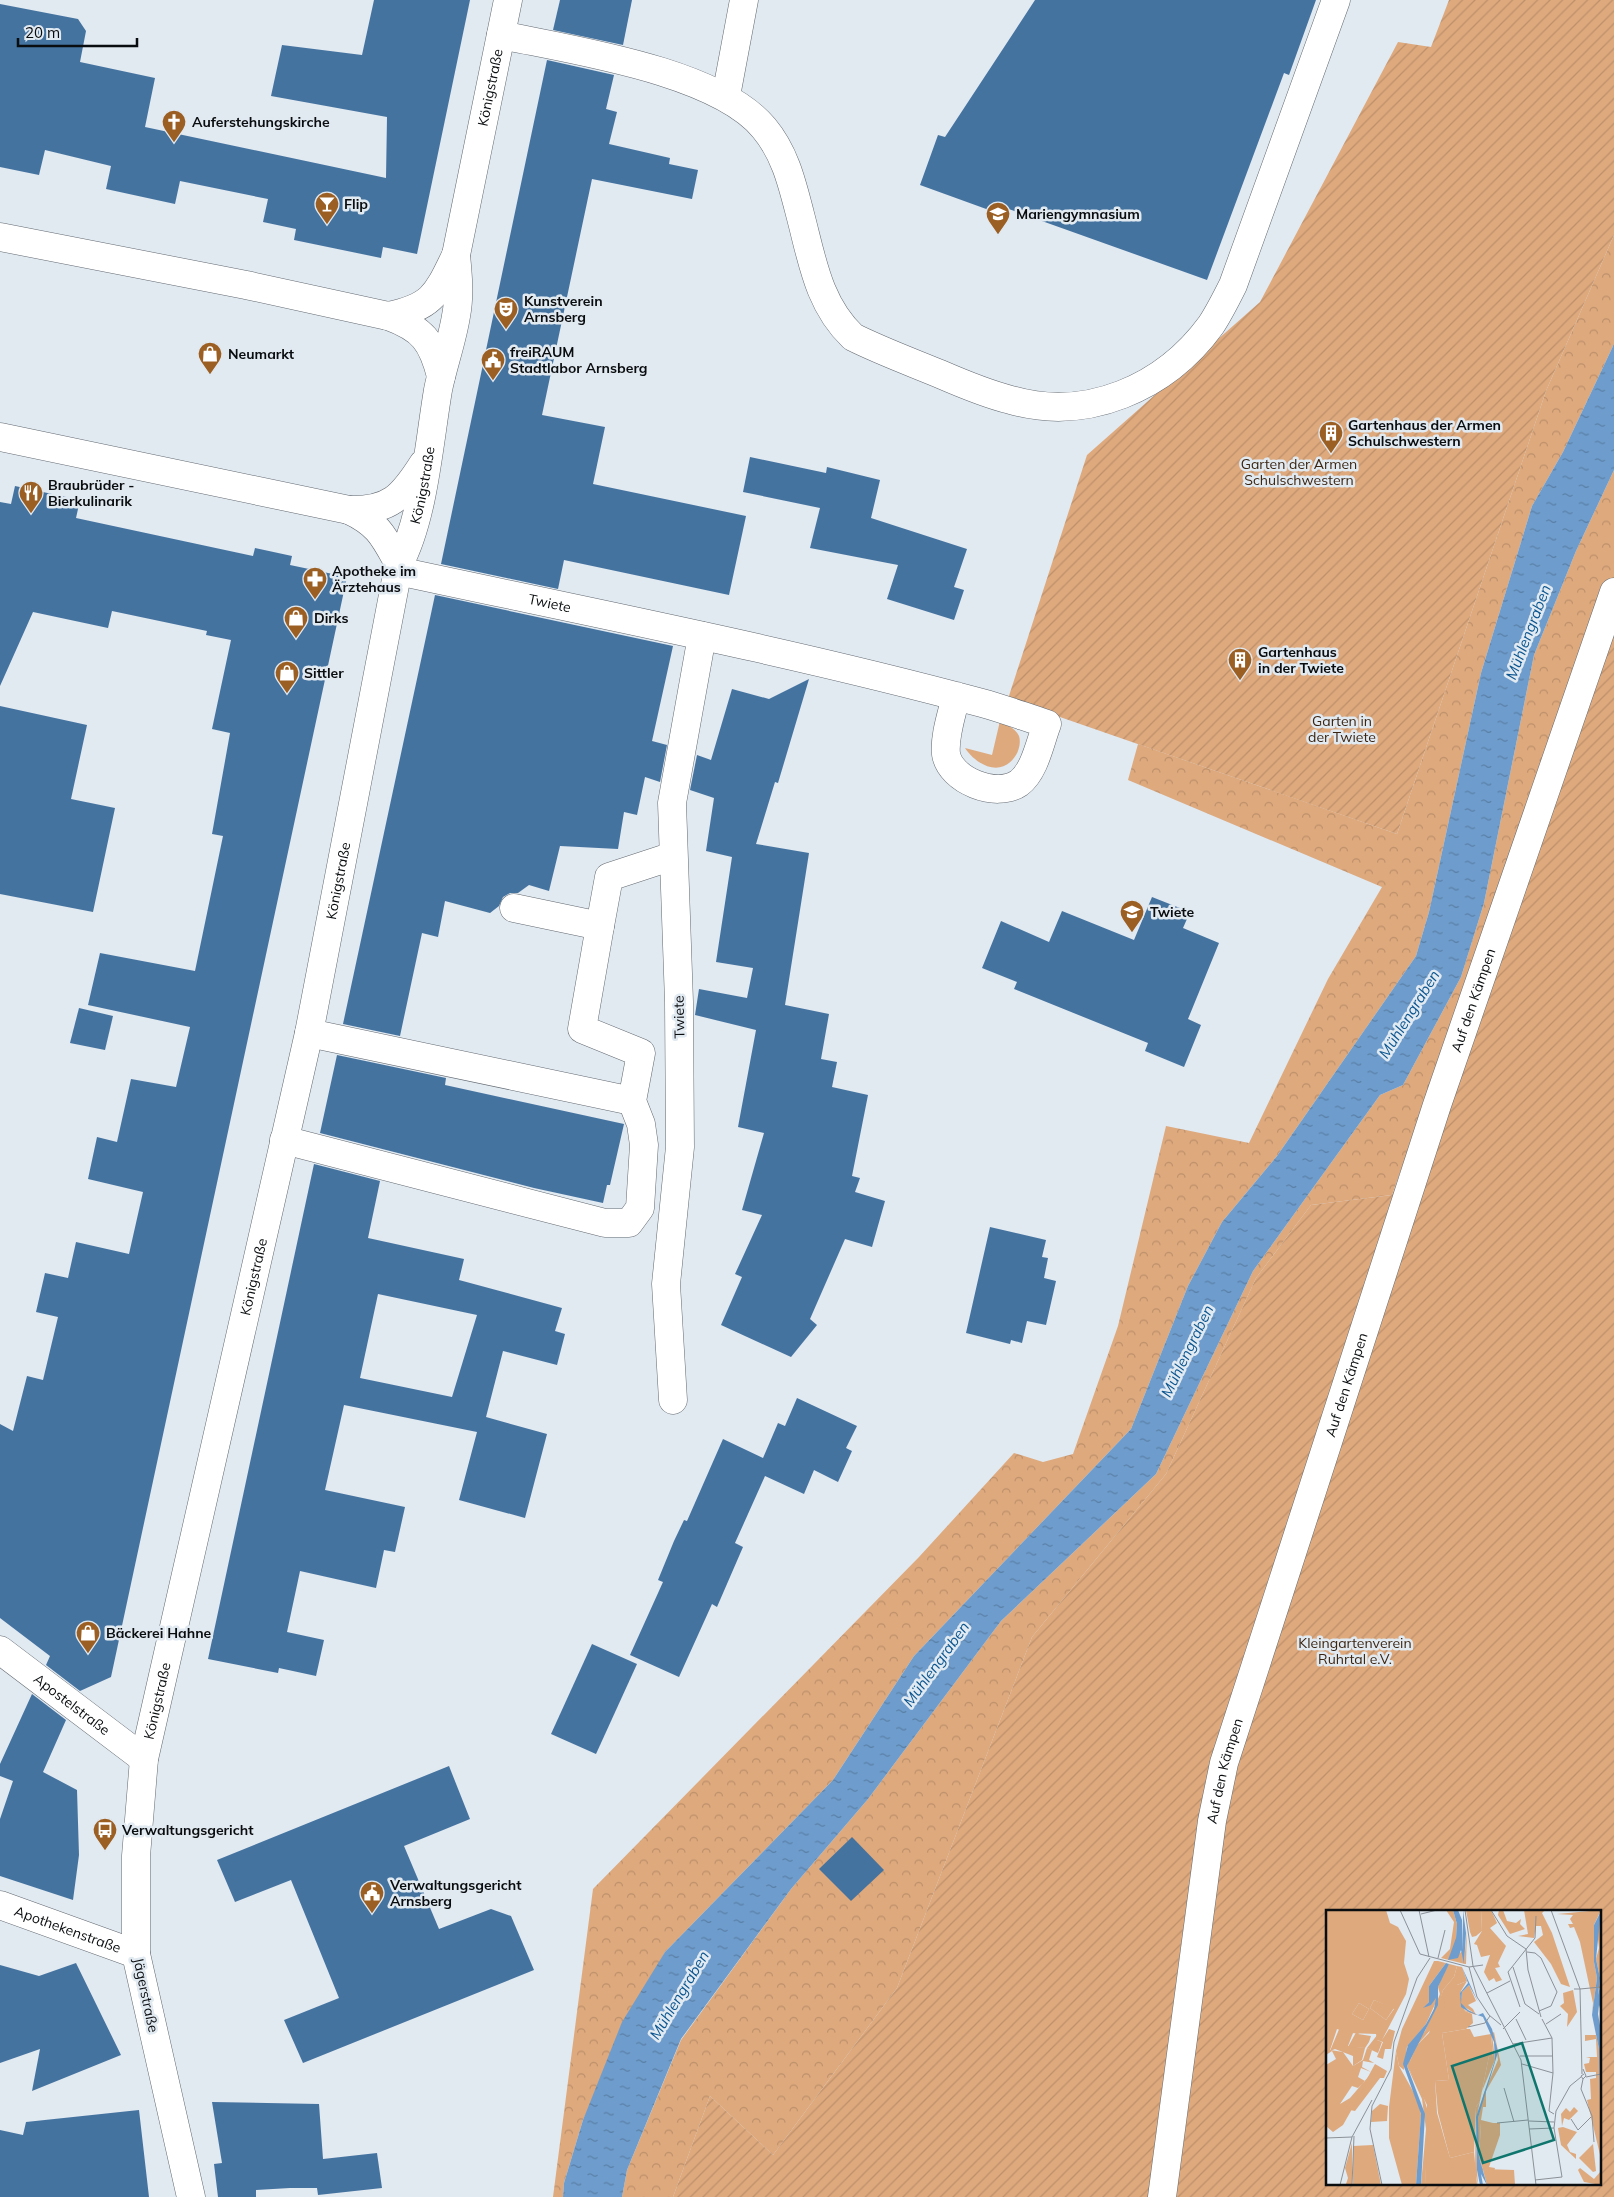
<svg xmlns="http://www.w3.org/2000/svg" width="1614" height="2197" font-family="Mulish,sans-serif">
	<defs>
		<pattern id="forest-crowns" width="20" height="18" patternUnits="userSpaceOnUse" patternTransform="scale(1.25)"><rect width="20" height="18" fill="#dea97d"/><path d="M2 6a3 3 0 1 1 6 0M12 15a3 3 0 1 1 6 0" fill="none" stroke="#bd906b"/></pattern>
		<pattern id="garden-furrows" width="10" height="10" patternUnits="userSpaceOnUse" patternTransform="scale(1.25)"><rect width="10" height="10" fill="#dea97d"/><path d="M-1 1l2-2M0 10L10 0M9 11l2-2" fill="none" stroke="#bd906b"/></pattern>
		<pattern id="water-ripples" width="26" height="14" patternUnits="userSpaceOnUse" patternTransform="scale(1.25)"><rect width="26" height="14" fill="#6e9dcd"/><path d="M2 4q2-2 4 0t4 0M15 11q2-2 4 0t4 0" fill="none" stroke="#597ea5"/></pattern>
	</defs>
	<rect width="100%" height="100%" fill="#e1e9f1"/>
	<!-- grass -->
	<path fill="#dea97d" d="M1000,721C1007,725 1016,729 1019,736C1021,742 1019,750 1016,755C1002,778 977,766 965,748L992,755Z"/>
	<!-- forest -->
	<g fill="url(#forest-crowns)">
		<path d="M1614,235V344L1563,452L1532,506L1481,673L1429,912L1416,956L1277,1156L1222,1222L1188,1286L1131,1429L914,1656L833,1780L665,1952L583,2120L564,2183L563,2197H553L593,1889L919,1557L1014,1453L1043,1462L1073,1454L1118,1326L1166,1126L1249,1143L1328,979L1382,887L1128,780L1138,744L1397,834L1546,391Z"/>
		<path d="M1614,470V582L1392,1195L1311,1205L1256,1278L1166,1474L1032,1637L897,1988L773,2155L710,2096L673,2197H622L627,2170L681,2040L791,1889L868,1799L1001,1621L1156,1474L1253,1271L1380,1095L1403,1085L1461,977L1484,903L1534,655L1576,551Z"/>
	</g>
	<!-- garden -->
	<g fill="url(#garden-furrows)" fill-rule="evenodd">
		<path d="M1449,0H1614V235L1546,391L1397,834L1008,699L1087,455L1260,302L1398,42L1431,47Z"/>
		<path d="M1614,630V2197H673L710,2096L773,2155L897,1988L1032,1637L1166,1474L1256,1278L1311,1205L1392,1195ZM1328,1911H1600V2183H1328Z"/>
	</g>
	<!-- water -->
	<path fill="url(#water-ripples)" d="M1614,344V470L1576,551L1534,655L1484,903L1461,977L1403,1085L1380,1095L1253,1271L1156,1474L1001,1621L868,1799L791,1889L681,2039L627,2170L622,2197H563L564,2183L583,2120L622,2022L665,1952L833,1780L914,1656L1131,1429L1188,1286L1222,1222L1277,1156L1416,956L1429,912L1481,673L1532,506L1563,452Z"/>
	<!-- building -->
	<g fill="#4573a0" fill-rule="evenodd">
		<path d="M374,0H470L417,254L383,247L381,258L294,240L296,229L263,222L268,199L180,181L175,204L106,189L111,166L45,150L39,175L0,167V4L78,19L86,31L80,62L155,78L145,127L386,178L387,117L271,96L282,45L362,55Z"/>
		<path d="M560,0H632L623,45L553,30Z"/>
		<path d="M1035,0H1316L1289,75L1284,73L1207,280L1003,207L1000,214L920,185L938,135L945,137Z"/>
		<path d="M547,60L614,75L606,109L617,112L609,144L670,158L669,164L698,170L692,199L592,179L542,415L605,427L593,484L746,516L729,595L564,560L558,589L441,564Z"/>
		<path d="M750,457L826,473L827,467L880,480L871,518L967,549L954,587L964,590L954,620L887,599L898,565L810,548L820,508L743,492Z"/>
		<path d="M15,486L80,500L76,518L253,556L255,548L292,556L290,565L347,577L111,1677L80,1691L46,1665L50,1656L0,1618V1424L13,1431L27,1376L43,1380L58,1317L36,1312L45,1273L68,1278L76,1242L129,1254L143,1192L88,1179L97,1137L117,1142L131,1079L176,1087L190,1027L88,1005L100,953L195,971L223,836L212,834L230,733L212,729L231,640L206,635L207,631L112,611L108,628L33,612L0,686V502L11,504Z"/>
		<path d="M435,595L673,646L652,741L667,745L660,782L645,777L637,815L624,812L618,849L560,846L549,891L529,885L518,893H510L503,897L499,906L490,913L445,901L438,937L422,933L400,1036L343,1024Z"/>
		<path d="M809,679L778,783L775,782L756,844L809,853L785,1005L829,1014L821,1059L837,1062L832,1087L868,1095L852,1176L860,1178L855,1192L885,1201L872,1247L845,1239L810,1319L817,1325L791,1357L721,1325L742,1277L735,1274L762,1215L742,1210L764,1133L738,1127L756,1030L695,1015L699,989L747,998L753,968L716,962L732,857L706,851L714,798L690,790L697,755L711,760L732,689L769,699Z"/>
		<path d="M0,706L87,725L71,799L115,808L93,912L0,894Z"/>
		<path d="M1152,897L1190,912L1183,928L1219,943L1188,1019L1201,1025L1184,1067L1145,1051L1148,1043L1014,989L1017,982L982,968L1001,921L1049,942L1062,911L1134,940Z"/>
		<path d="M79,1008L113,1016L105,1050L70,1043Z"/>
		<path d="M337,1055L446,1078L445,1085L624,1124L610,1185H607L603,1203L534,1188L320,1133Z"/>
		<path d="M314,1164L380,1181L368,1238L464,1259L459,1280L562,1308L555,1331L565,1334L557,1365L503,1351L486,1417L547,1434L525,1518L459,1500L477,1432L344,1405L325,1490L405,1507L395,1552L384,1550L376,1588L300,1571L287,1632L324,1640L316,1676L279,1668L278,1673L208,1659ZM378,1294L477,1315L452,1397L360,1378Z"/>
		<path d="M990,1227L1046,1240L1042,1257L1048,1258L1044,1278L1056,1281L1046,1325L1027,1321L1022,1343L1011,1340L1010,1344L966,1333Z"/>
		<path d="M797,1398L857,1426L846,1448L852,1451L838,1482L814,1470L804,1494L765,1476L735,1543L743,1547L717,1607L712,1604L679,1677L630,1655L663,1582L658,1580L674,1541L684,1520L687,1521L723,1439L763,1458L778,1423L785,1426Z"/>
		<path d="M592,1644L637,1664L596,1754L551,1734Z"/>
		<path d="M32,1694L66,1720L43,1772L77,1790L79,1855L73,1900L0,1876V1819L13,1781L0,1776V1764Z"/>
		<path d="M449,1766L470,1819L404,1846L439,1929L491,1909L511,1916L534,1970L303,2063L284,2020L339,1998L291,1880L235,1902L217,1860Z"/>
		<path d="M852,1837L884,1870L851,1901L819,1869Z"/>
		<path d="M76,1963L121,2055L32,2091L40,2049L0,2063V1965L39,1976Z"/>
		<path d="M212,2102L319,2104L323,2159L377,2153L382,2188L318,2195L317,2188H290L256,2190V2197H218L214,2164L222,2163Z"/>
		<path d="M139,2110L149,2197H0V2130L23,2135L26,2122Z"/>
	</g>
	<g fill="none" stroke-linecap="round" stroke-linejoin="round">
		<defs>
			<g id="minor">
				<path d="M501,35C572,50 717,71 764,128C785,153 792,183 800,214C812,259 818,304 853,337C881,351 911,362 940,374C963,384 987,394 1011,400C1087,422 1165,388 1211,325C1219,313 1226,299 1233,285L1336,0"/>
				<path d="M726,96L744,0"/>
				<path d="M0,237L246,285L388,316C423,329 432,341 441,376"/>
				<path d="M388,316C433,307 437,294 456,255"/>
				<path d="M0,437L349,510C390,511 402,497 423,464"/>
				<path d="M349,510C379,524 384,537 399,564"/>
				<path id="s1" d="M398,571C593,613 789,651 982,703C1004,709 1025,717 1047,724C1040,742 1035,771 1019,783C996,799 950,780 946,754C944,736 952,714 956,696"/>
				<path d="M600,926L609,877L673,856"/>
				<path d="M309,1033L632,1101"/>
				<path d="M284,1140L605,1223H629L640,1208L644,1145L641,1124L632,1101L641,1053L582,1029L600,926L514,908"/>
				<path d="M673,1400L666,1284L680,1147L679,1002L672,803L702,636"/>
				<path id="s2" d="M0,1650L144,1759"/>
				<path id="s3" d="M0,1905L136,1954"/>
				<path id="s4" d="M191,2197L136,1954V1856L144,1759L309,1033L399,564C424,517 429,443 438,390C443,365 452,341 456,316C460,296 458,275 456,255L508,0"/>
				<path id="s5" d="M1162,2197L1212,1821L1224,1763L1437,1105L1614,592"/>
			</g>
		</defs>
		<!-- minor casing -->
		<use href="#minor" stroke="#636a71" stroke-width="29"/>
		<!-- minor -->
		<use href="#minor" stroke="#fff" stroke-width="28"/>
	</g>
	<!-- icons -->
	<defs>
		<symbol id="church-pin" viewBox="-11 -11 22 30"><path d="M0 17L-7.5 6A9.5 9.5 0 1 1 7.5 6Z" fill="#9c5f23" stroke="#e1e9f1"/><path d="M-1.2-6h2.4v3.5h3.3v2.4h-3.3V6h-2.4V-.1h-3.3v-2.4h3.3Z" fill="#fff"/></symbol>
		<symbol id="bar-pin" viewBox="-11 -11 22 30"><path d="M0 17L-7.5 6A9.5 9.5 0 1 1 7.5 6Z" fill="#9c5f23" stroke="#e1e9f1"/><path d="M-6-5H6L.8 .8V4.5H3.5V6h-7V4.5H-.8V.8Z" fill="#fff"/></symbol>
		<symbol id="school-pin" viewBox="-11 -11 22 30"><path d="M0 17L-7.5 6A9.5 9.5 0 1 1 7.5 6Z" fill="#9c5f23" stroke="#e1e9f1"/><path d="M0-5L7-2L0 1L-7-2ZM-4 1L0 2.5L4 1V4Q0 6-4 4Z" fill="#fff"/></symbol>
		<symbol id="theatre-pin" viewBox="-11 -11 22 30"><path d="M0 17L-7.5 6A9.5 9.5 0 1 1 7.5 6Z" fill="#9c5f23" stroke="#e1e9f1"/><path d="M-5-5.5Q0-4 5-5.5V0Q5 5 0 6Q-5 5-5 0ZM-3.3-2.5H-1v1.5H-3.3ZM1-2.5H3.3v1.5H1ZM-2.8 1Q0 5.5 2.8 1Z" fill="#fff"/></symbol>
		<symbol id="shop-pin" viewBox="-11 -11 22 30"><path d="M0 17L-7.5 6A9.5 9.5 0 1 1 7.5 6Z" fill="#9c5f23" stroke="#e1e9f1"/><path d="M-5-2.5h2.3a2.7 3.5 0 0 1 5.4 0H5L5.5 6h-11ZM-1.5-2.5h3a1.5 2.3 0 0 0-3 0Z" fill="#fff"/></symbol>
		<symbol id="civic-pin" viewBox="-11 -11 22 30"><path d="M0 17L-7.5 6A9.5 9.5 0 1 1 7.5 6Z" fill="#9c5f23" stroke="#e1e9f1"/><path d="M-.6-6.5H3V-4.5H.6V-3L4-1V1h2V6H-6V1h2V-1L-.6-3ZM-1.2 2.5V6h2.4V2.5Z" fill="#fff"/></symbol>
		<symbol id="building-pin" viewBox="-11 -11 22 30"><path d="M0 17L-7.5 6A9.5 9.5 0 1 1 7.5 6Z" fill="#9c5f23" stroke="#e1e9f1"/><path d="M-4-6H4V6H1V3H-1V6H-4ZM-2.5-4.3h1.7v1.8h-1.7ZM.8-4.3h1.7v1.8H.8ZM-2.5-1h1.7V.8h-1.7ZM.8-1h1.7V.8H.8Z" fill="#fff"/></symbol>
		<symbol id="restaurant-pin" viewBox="-11 -11 22 30"><path d="M0 17L-7.5 6A9.5 9.5 0 1 1 7.5 6Z" fill="#9c5f23" stroke="#e1e9f1"/><path d="M-5-6h1v4h1v-4h1v4h1v-4h1v5L-1.5 .5V6h-2V.5L-5-1ZM5-6V6H3V1.5H1.5Q1.5-4 5-6Z" fill="#fff"/></symbol>
		<symbol id="pharmacy-pin" viewBox="-11 -11 22 30"><path d="M0 17L-7.5 6A9.5 9.5 0 1 1 7.5 6Z" fill="#9c5f23" stroke="#e1e9f1"/><path d="M-2-6h4v4h4v4h-4v4h-4v-4h-4v-4h4Z" fill="#fff"/></symbol>
		<symbol id="bus-pin" viewBox="-11 -11 22 30"><path d="M0 17L-7.5 6A9.5 9.5 0 1 1 7.5 6Z" fill="#9c5f23" stroke="#e1e9f1"/><path d="M-5-6H5V4H4V6H2V4H-2V6H-4V4H-5ZM-3.5-4V0h7V-4ZM-3.5 1.2v1.5H-2V1.2ZM2 1.2v1.5H3.5V1.2Z" fill="#fff"/></symbol>
	</defs>
	<g fill-rule="evenodd">
		<use href="#church-pin" x="160" y="108" width="28" height="38"/>
		<use href="#bar-pin" x="313" y="190" width="28" height="38"/>
		<use href="#school-pin" x="984" y="200" width="28" height="38"/>
		<use href="#theatre-pin" x="492" y="295" width="28" height="38"/>
		<use href="#shop-pin" x="196" y="340" width="28" height="38"/>
		<use href="#civic-pin" x="479" y="346" width="28" height="38"/>
		<use href="#building-pin" x="1317" y="419" width="28" height="38"/>
		<use href="#restaurant-pin" x="17" y="479" width="28" height="38"/>
		<use href="#pharmacy-pin" x="301" y="565" width="28" height="38"/>
		<use href="#shop-pin" x="282" y="604" width="28" height="38"/>
		<use href="#building-pin" x="1226" y="646" width="28" height="38"/>
		<use href="#shop-pin" x="273" y="659" width="28" height="38"/>
		<use href="#school-pin" x="1118" y="898" width="28" height="38"/>
		<use href="#shop-pin" x="74" y="1619" width="28" height="38"/>
		<use href="#bus-pin" x="91" y="1816" width="28" height="38"/>
		<use href="#civic-pin" x="358" y="1879" width="28" height="38"/>
	</g>
	<g text-anchor="middle" dominant-baseline="central" stroke-width="5" stroke-linejoin="round" paint-order="stroke">
		<!-- street labels -->
		<g font-size="14" fill="#0a0d0f" stroke="#e1e9f1">
			<text stroke="none"><textPath href="#s4" startOffset="2154">Königstraße</textPath></text>
			<text stroke="none"><textPath href="#s4" startOffset="1749">Königstraße</textPath></text>
			<text stroke="none"><textPath href="#s1" startOffset="155">Twiete</textPath></text>
			<text stroke="none"><textPath href="#s4" startOffset="1344">Königstraße</textPath></text>
			<text stroke="none"><textPath href="#s5" startOffset="1241">Auf den Kämpen</textPath></text>
			<text transform="translate(679 1017) rotate(-91)">Twiete</text>
			<text stroke="none"><textPath href="#s4" startOffset="939">Königstraße</textPath></text>
			<text stroke="none"><textPath href="#s5" startOffset="836">Auf den Kämpen</textPath></text>
			<text stroke="none"><textPath href="#s4" startOffset="504">Königstraße</textPath></text>
			<text stroke="none"><textPath href="#s2" startOffset="90">Apostelstraße</textPath></text>
			<text stroke="none"><textPath href="#s5" startOffset="431">Auf den Kämpen</textPath></text>
			<text stroke="none"><textPath href="#s3" startOffset="72">Apothekenstraße</textPath></text>
			<text transform="translate(146 1995) rotate(78)">Jägerstraße</text>
		</g>
		<!-- poi labels -->
		<g font-size="14" font-weight="bold" fill="#0a0d0f" stroke="#e1e9f1" text-anchor="start">
			<text x="192" y="122">Auferstehungskirche</text>
			<text x="344" y="204">Flip</text>
			<text x="1016" y="214">Mariengymnasium</text>
			<text x="524" y="301">Kunstverein<tspan x="524" dy="16">Arnsberg</tspan></text>
			<text x="510" y="352">freiRAUM<tspan x="510" dy="16">Stadtlabor Arnsberg</tspan></text>
			<text x="228" y="354">Neumarkt</text>
			<text x="1348" y="425">Gartenhaus der Armen<tspan x="1348" dy="16">Schulschwestern</tspan></text>
			<text x="48" y="485">Braubrüder -<tspan x="48" dy="16">Bierkulinarik</tspan></text>
			<text x="332" y="571">Apotheke im<tspan x="332" dy="16">Ärztehaus</tspan></text>
			<text x="314" y="618">Dirks</text>
			<text x="1258" y="652">Gartenhaus<tspan x="1258" dy="16">in der Twiete</tspan></text>
			<text x="304" y="673">Sittler</text>
			<text x="1150" y="912">Twiete</text>
			<text x="106" y="1633">Bäckerei Hahne</text>
			<text x="122" y="1830">Verwaltungsgericht</text>
			<text x="390" y="1885">Verwaltungsgericht<tspan x="390" dy="16">Arnsberg</tspan></text>
		</g>
		<!-- park labels -->
		<g font-size="14" fill="#3b2410" stroke="#e1e9f1">
			<text x="1299" y="464">Garten der Armen<tspan x="1299" dy="16">Schulschwestern</tspan></text>
			<text x="1342" y="721">Garten in<tspan x="1342" dy="16">der Twiete</tspan></text>
			<text x="1355" y="1643">Kleingartenverein<tspan x="1355" dy="16">Ruhrtal e.V.</tspan></text>
		</g>
		<!-- water labels -->
		<g font-size="15" font-style="italic" fill="#0a5590" stroke="#e1e9f1">
			<text transform="translate(1528 632) rotate(-69)">Mühlengraben</text>
			<text transform="translate(1409 1014) rotate(-58)">Mühlengraben</text>
			<text transform="translate(1187 1351) rotate(-64)">Mühlengraben</text>
			<text transform="translate(936 1664) rotate(-54)">Mühlengraben</text>
			<text transform="translate(679 1995) rotate(-59)">Mühlengraben</text>
		</g>
	</g>
	<!-- overview -->
	<g transform="translate(1326 1910)">
		<rect width="275" height="275" fill="#e1e9f1"/>
		<path d="M275,0L268,15V52L271,68L266,105L273,139L275,249L261,190L265,189L264,169L270,168V162H260L258,154L263,153L264,148L260,147H271L270,129L259,131V125H270L266,105L267,93L254,32L248,17L244,18L242,14H247L244,9L247,5L231,4ZM275,7V73L272,85L274,68L270,49L273,38L271,21ZM131,56L136,57L141,71L131,75L139,101L146,104L147,113L140,119L116,123L123,170L109,171L111,203L124,248L148,242L151,275H99L101,195L84,161V151L91,135L103,123L117,80L128,67ZM48,90L68,98L60,110L44,98ZM33,93L43,99L37,110L26,104ZM14,117L27,123L22,136L39,138L36,150L27,156V146L9,139L4,141ZM70,141L73,156L93,192L95,205L90,275H76L63,228V197ZM49,154L61,161L58,168H54L29,201L24,200ZM54,194L62,196L61,211L45,212L46,201ZM248,197L252,201L243,210L238,208L236,216L235,204L240,198L244,202ZM47,235L55,275H27V236Z" fill="#dea97d"/>
		<path d="M0,0H60L64,13L72,17L80,31L78,53L83,69L80,84L56,130L63,119L69,121L65,139H59L57,149L51,147L57,132L51,130L50,124L22,123L11,119L4,140L17,142L27,156L37,150L41,138L46,140L43,150L48,153L37,151L36,157L45,162L35,158L32,167L39,171L32,178L26,176L14,194L24,188L43,166V169L17,215L7,222L0,216V155L10,149L6,141L0,145ZM48,90L68,99L60,110L44,98ZM33,93L43,99L37,110L26,104ZM120,0H127L131,14L129,46L137,41L138,53L141,21L140,54H139L115,48L124,39L128,12ZM140,0H155L156,21L150,26L146,27L144,22ZM173,0H177L181,11L190,13L195,9L194,14L199,19L184,24L172,5ZM198,0H219L216,3L226,23L244,77L235,74L225,54L208,32L217,25L215,16H210L208,28L192,26L202,24ZM108,51H112L131,56L128,67L117,80L108,116L91,135L84,151V161L96,182L103,205L99,275H95L100,219L96,189L81,156L89,135L99,121L114,84L112,77L118,62L123,54L120,53L103,76V92L98,98L110,87V92L100,114L81,137L78,160L73,156L70,141L76,119ZM141,71L135,81L133,91L138,100L148,103L137,96L135,90L136,82L143,75L150,91L142,95L147,99L150,105L139,101L132,90V103L118,105L119,80ZM247,80L251,102L241,117L242,104L234,96L238,93L237,83ZM168,122L175,155L160,181V197H157L155,210L167,213H155L153,248L157,259L188,260L189,275H161L157,260H151L152,275L149,261L150,197L154,191L163,146L167,147L165,124ZM166,124L169,130L172,150L158,183L152,208V241L156,259L151,260L150,211L156,181L169,150ZM112,204L117,228L128,260L121,251ZM237,217L251,222L241,235L244,242L250,244V249L235,235L232,218ZM26,233V275H15L20,274L22,268L19,258ZM254,258L268,269L275,261V275L258,272L252,260Z" fill="#dea97d" fill-rule="evenodd"/>
		<path d="M267,234L270,261L267,262L253,248Z" fill="#dea97d"/>
		<path d="M155,0H165L171,13L164,18L180,36L172,53L174,57L169,58L176,70L170,72L168,68L163,71L158,62L164,45L155,47L151,35L148,34L156,21ZM33,117L39,120L32,124L45,126L43,132L39,138L22,137ZM140,119H144L148,127L165,124L167,148L163,146L154,191L150,197L148,242L124,248L112,203L109,171L123,170L116,123ZM52,124L51,130L56,132L52,143L41,138ZM155,213H174V225L163,257L169,258L168,261L157,259L153,248Z" fill="#dea97d"/>
		<path d="M127,0H132L136,10L137,40V0L140,23L138,54L135,40L132,48L122,50L130,28L131,14ZM275,1L270,49L274,68L272,85L275,73V102L273,95L272,104L275,121V242L273,139L266,105L271,68L268,52V15ZM120,53L123,54L112,77V95L81,156L99,204L95,275H90L95,204L77,154L82,135L100,114L108,99L110,88L105,95L97,98L103,92V76ZM136,57L152,92L143,75L136,82L135,93L142,100L152,105L157,103L166,119L172,142L152,208L153,247L161,275L155,264L157,275H154L151,260L150,207L169,150L168,132L157,107L143,102L135,97L134,83L142,73Z" fill="#6e9dcd"/>
		<path fill="none" stroke="#8b9197" stroke-width="1" d="M74,0L94,44L143,57L157,55M93,0L103,47M139,0L147,56M165,0L181,26L200,39L202,60L215,107M225,0L254,79H248M95,4L111,0M201,42L209,43L215,48L231,82L225,96L213,101M112,48L119,20M147,56L195,150L210,275M143,57L151,87L163,105L175,115M187,57L199,94L213,104M161,83L184,71M194,97L182,62L209,28L210,6M190,109L200,130M216,109L226,128L227,163L223,201L228,204M220,114L235,104M142,117L159,113L164,106M177,119L194,102M187,134L226,128M194,146H227M196,154L227,163M257,159L260,166L257,169L255,166L258,164M256,164L254,79L275,77M260,167L275,164M257,169L255,179L266,206L268,232M178,178L188,212M245,209L252,220L265,207M203,211L228,212M171,213L202,210M228,218L230,201L244,176L255,167M203,219L228,218M0,228L26,227M209,270L236,267L228,218M14,275L26,227L46,190M26,275L28,226M56,275L44,219L46,196L65,159L68,132L91,68L104,48"/>
		<path fill="#0f766e" fill-opacity="0.15" stroke="#0f766e" stroke-width="2.5" d="M196,133L228,230L157,253L126,156Z"/>
		<rect width="275" height="275" fill="none" stroke="#0a0d0f" stroke-width="2.5"/>
	</g>
	<!-- scale -->
	<path d="M18 38v8h119v-8" fill="none" stroke="#0a0d0f" stroke-width="2.5"/>
	<text x="25" y="38" font-size="15" fill="#0a0d0f" stroke="#e1e9f1" stroke-width="4" paint-order="stroke">20 m</text>
</svg>
